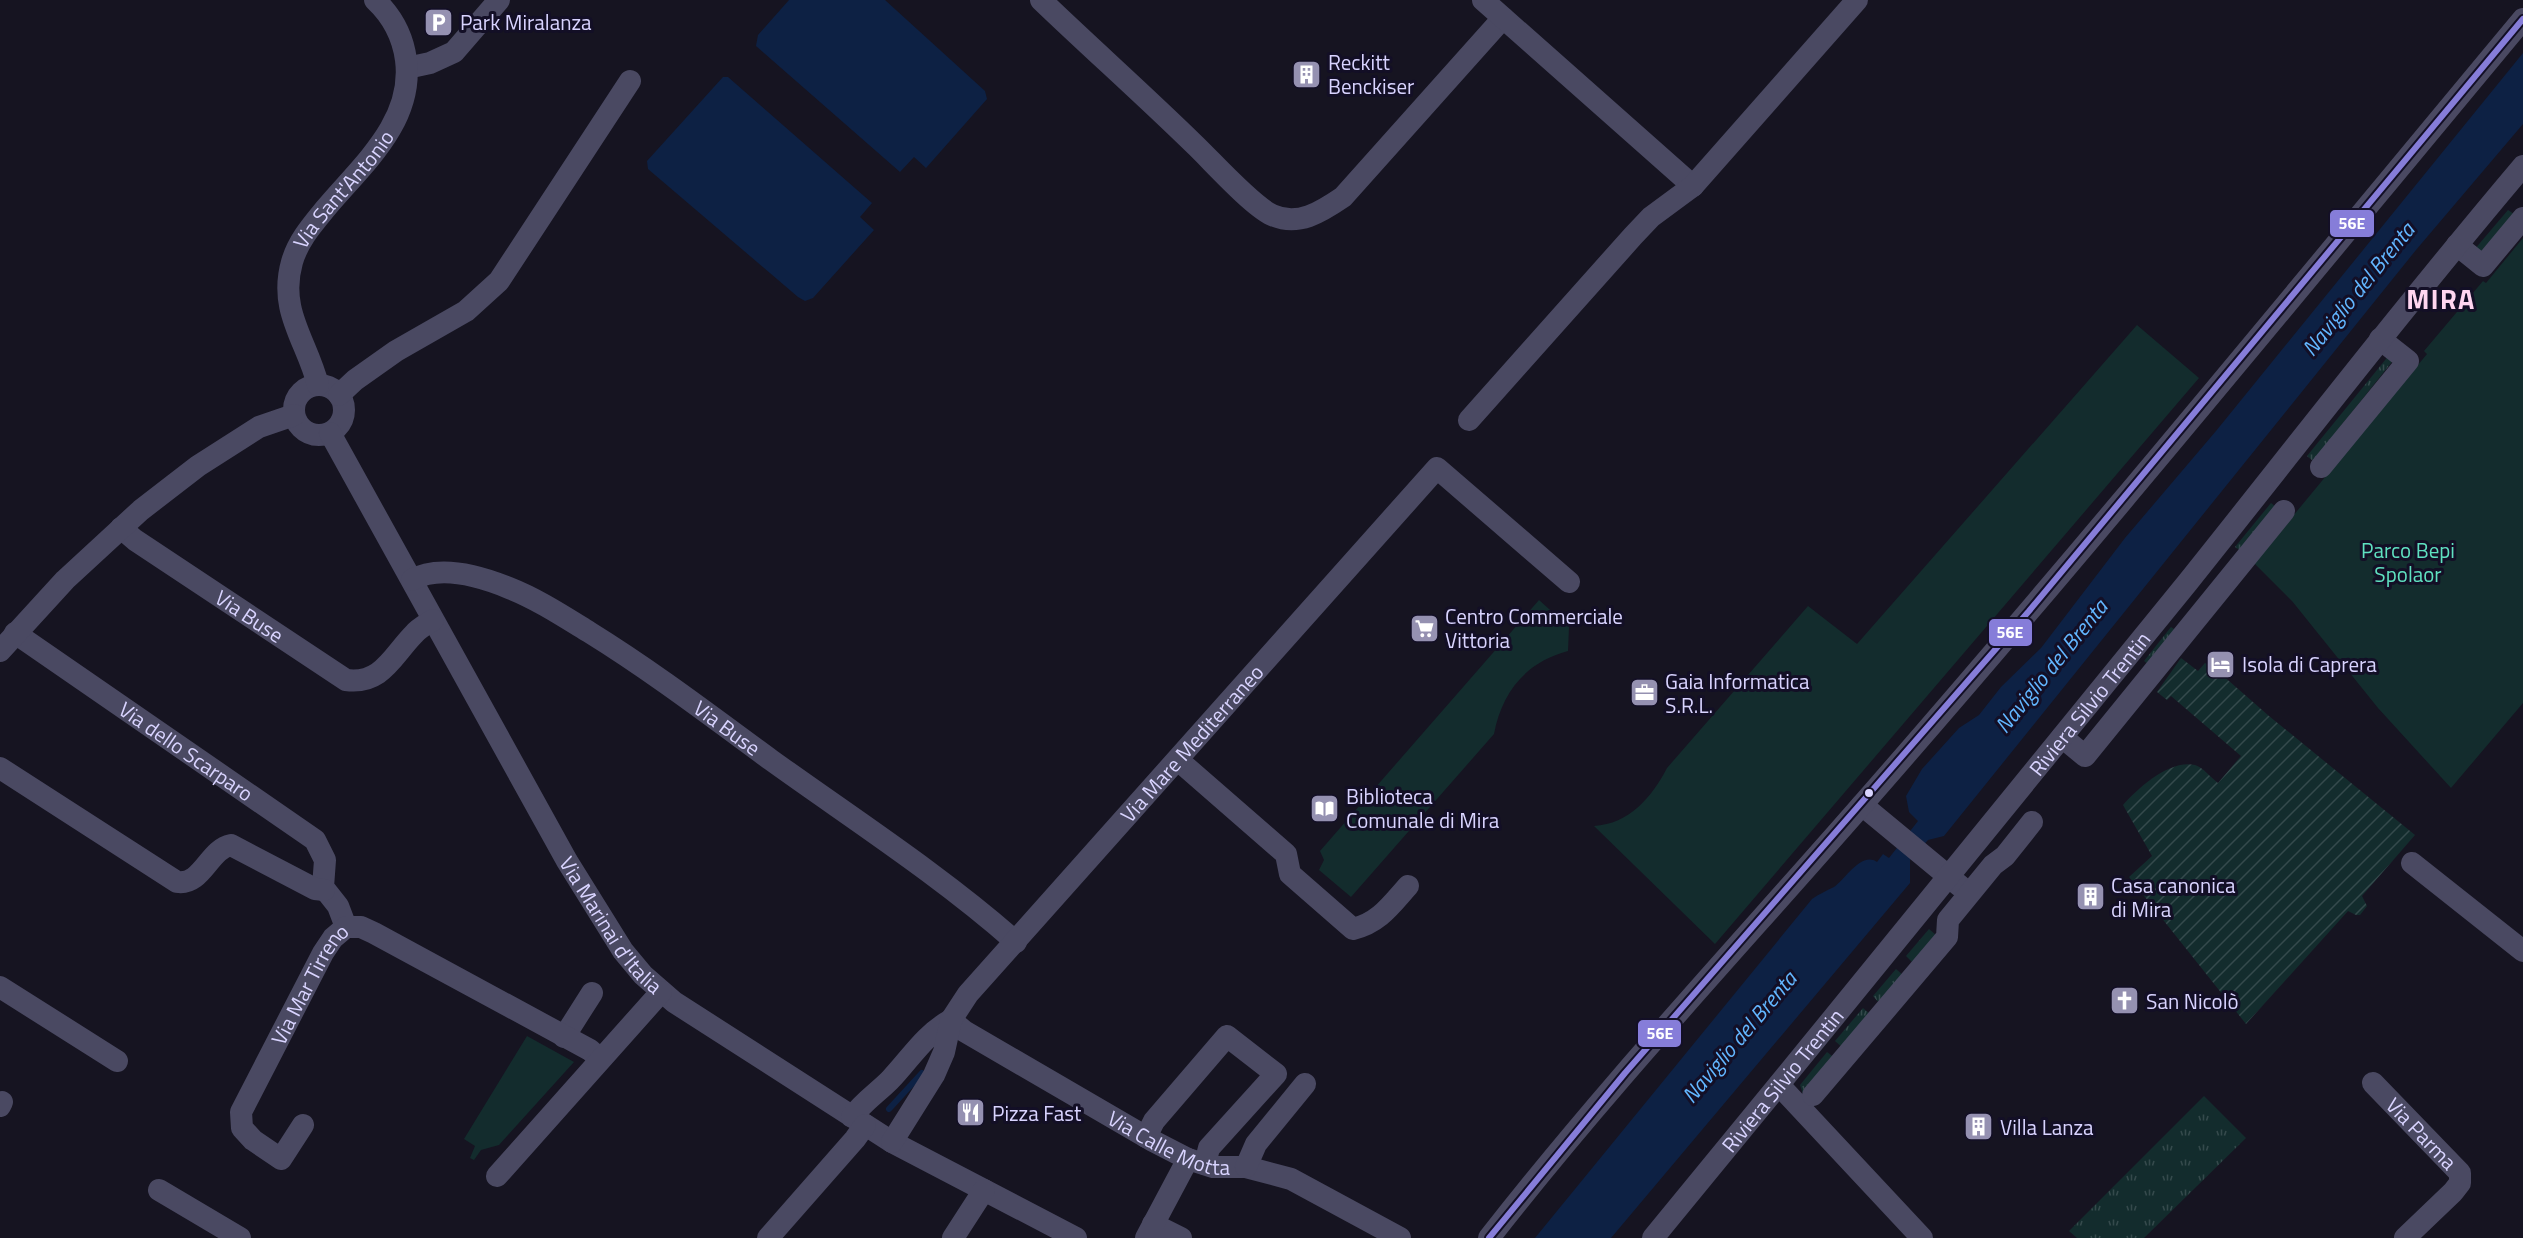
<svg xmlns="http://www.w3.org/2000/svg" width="2523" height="1238" font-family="'Titillium Web',sans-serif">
	<defs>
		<pattern id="grass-tufts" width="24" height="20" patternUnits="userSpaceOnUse" patternTransform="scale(1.5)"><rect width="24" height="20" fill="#132c2d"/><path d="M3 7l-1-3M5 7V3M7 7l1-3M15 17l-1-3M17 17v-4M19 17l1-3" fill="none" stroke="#354a4c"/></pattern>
		<pattern id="garden-furrows" width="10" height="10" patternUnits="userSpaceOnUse" patternTransform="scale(1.5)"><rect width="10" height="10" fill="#132c2d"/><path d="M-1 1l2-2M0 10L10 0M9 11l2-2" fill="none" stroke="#354a4c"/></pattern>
	</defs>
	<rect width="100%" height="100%" fill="#161421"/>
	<!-- grass -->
	<g fill="url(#grass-tufts)">
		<path d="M2508,210L2514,214L2479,254L2474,250Z"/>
		<path d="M2390,354L2395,358L2313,461L2307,456Z"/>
		<path d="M2271,503L2276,507L2241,551L2235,547Z"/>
		<path d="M2171,627L2177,631L2149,665L2144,661Z"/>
		<path d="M1929,929L1937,936L1913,963L1906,956Z"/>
		<path d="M1896,969L1904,976L1880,1004L1873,996Z"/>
		<path d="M1863,1008L1871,1015L1843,1048L1835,1041Z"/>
		<path d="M1827,1052L1836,1059L1804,1097L1800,1085Z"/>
		<path d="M2204,1096L2246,1138L2144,1238H2077L2069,1231Z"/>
	</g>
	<!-- park -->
	<g fill="#132c2d">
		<path d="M2523,238V703L2451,788L2378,708L2292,601L2254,563L2427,354L2424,351L2483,281L2486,283Z"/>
		<path d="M2137,325L2199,378L1715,944L1594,826C1629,824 1652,797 1667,768L1808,606L1857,644Z"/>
		<path d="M1539,600L1569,627L1568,651C1526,662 1502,692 1494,734L1351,897L1319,870L1324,860L1320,851Z"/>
		<path d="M527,1036L574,1062L499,1145L481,1150L474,1160L470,1158L475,1146L464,1139Z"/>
	</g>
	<!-- garden -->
	<path fill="url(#garden-furrows)" d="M2181,658L2198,671L2205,663L2213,667L2269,716L2415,835L2362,896L2367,906L2360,915H2356L2348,911L2246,1024L2129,877L2152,856L2123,805C2138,788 2170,759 2195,765C2203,767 2211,778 2218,783L2241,756L2171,696L2167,700L2157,692Z"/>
	<!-- water -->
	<g fill="#0d2144">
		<path d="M789,0H885L985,91L987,99L926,168L914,157L900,172L756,46L758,35Z"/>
		<path d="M2523,53V124L2416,250L1944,836L1928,840L1910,860V883L1611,1238H1535L1812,899C1819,894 1826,891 1834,887C1845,880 1861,851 1877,862L1883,854L1889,858L1918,821L1909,812L1906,796L1922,769L1959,728L1979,715L2001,687L2041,648L2125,538L2216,431Z"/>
		<path d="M723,77H728L872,203L860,217L874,230L813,298L805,301L798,297L648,169L647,161Z"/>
	</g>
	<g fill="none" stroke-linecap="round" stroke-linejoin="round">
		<!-- stream -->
		<path stroke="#0d2144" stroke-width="6" d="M889,1109L922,1073"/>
		<!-- minor -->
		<g stroke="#4a4962" stroke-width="22">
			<path d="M1041,0C1092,49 1144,95 1194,144C1212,161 1251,205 1272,215C1298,227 1321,212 1343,197L1503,18"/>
			<path d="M1483,0L1693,186"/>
			<path d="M407,68L430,63L454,52L499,0"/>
			<path d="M2457,245L2483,266L2523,218"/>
			<circle cx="319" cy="410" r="25"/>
			<path id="s1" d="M318,385C307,341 278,311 292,262C298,241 312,225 326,208C362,165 414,122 406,60C403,37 392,16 375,0"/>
			<path d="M339,395L355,380L396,351L466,311L499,281L630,81"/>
			<path d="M1469,420L1633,236L1651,217L1693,186L1857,0"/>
			<path id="s2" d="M330,433L567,861L623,951L643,975L674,1002L892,1142L1076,1238"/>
			<path d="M2321,467L2408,361L2380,339"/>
			<path id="s3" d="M121,528L135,540L346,680C382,685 393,655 414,634C419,628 427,624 433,620"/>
			<path id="s4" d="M412,580C440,564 482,577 509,588C537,599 563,616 589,632C652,671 711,716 771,760C853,819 940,875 1016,942"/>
			<path id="s5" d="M15,633L315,840L325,860L323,887L338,906L346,927"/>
			<path d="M0,651L65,580L141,510L198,466L259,427L294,415"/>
			<path d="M2062,737L2085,756L2284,511"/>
			<path d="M1178,760L1286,854L1290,874L1353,929C1379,923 1391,905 1408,886"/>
			<path d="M0,768L177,882C202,886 209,849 231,845L315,889L324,890"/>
			<path d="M1862,805L1960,886"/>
			<path d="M2412,863L2523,951"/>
			<path d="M0,987L117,1061"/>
			<path id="s6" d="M951,1020L964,1031L1153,1141L1188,1159L1213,1167H1246L1291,1179L1400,1238"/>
			<path d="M564,1037L592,993"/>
			<path id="s7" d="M2373,1083L2460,1173V1183L2453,1192L2405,1238"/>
			<path d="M1779,1085L1922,1238"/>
			<path d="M1813,1095L1947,937L1948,920L1993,865L2005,856L2032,822"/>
			<path d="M0,1106L2,1102"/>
			<path d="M852,1117C863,1102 877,1093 890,1080C910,1059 925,1034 951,1020"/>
			<path id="s8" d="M303,1125L281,1159L253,1140L242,1128L241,1112L323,953L333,938L346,927H361L374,933L590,1050L599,1058"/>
			<path d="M1146,1137L1154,1121L1227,1036L1276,1074L1209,1148L1205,1164"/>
			<path id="s9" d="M892,1142L934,1075L944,1052L951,1020L968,994L1437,468L1569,582"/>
			<path d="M1246,1167L1256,1144L1305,1084"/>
			<path d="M497,1176L661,992"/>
			<path d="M159,1190L240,1238"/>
			<path d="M1153,1224L1181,1238"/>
			<path d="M768,1238L855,1139L865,1125"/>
			<path d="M953,1238L984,1190"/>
			<path d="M1146,1238L1188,1159"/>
			<path d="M1489,1238C1606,1088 1736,949 1861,806C2087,548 2304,282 2523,19"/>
			<path id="s10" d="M1653,1238C1832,1020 2010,802 2188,582C2299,443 2408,302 2523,166"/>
		</g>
		<defs>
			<path id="bus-1" d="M1489,1238L1625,1073L2029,611L2523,19"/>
		</defs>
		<!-- bus-1 casing -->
		<use href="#bus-1" stroke="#130f26" stroke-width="10"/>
		<!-- bus-1 -->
		<use href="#bus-1" stroke="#867dd9" stroke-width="6"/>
	</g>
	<!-- icons -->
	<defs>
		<symbol id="parking-square" viewBox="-11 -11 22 22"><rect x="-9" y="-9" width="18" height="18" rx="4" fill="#9591b1" stroke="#130f26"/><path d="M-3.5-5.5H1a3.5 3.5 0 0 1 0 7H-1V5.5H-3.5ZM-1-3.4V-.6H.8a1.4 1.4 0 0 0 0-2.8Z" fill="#fff"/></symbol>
		<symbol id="building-square" viewBox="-11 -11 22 22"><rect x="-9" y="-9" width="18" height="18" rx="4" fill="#9591b1" stroke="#130f26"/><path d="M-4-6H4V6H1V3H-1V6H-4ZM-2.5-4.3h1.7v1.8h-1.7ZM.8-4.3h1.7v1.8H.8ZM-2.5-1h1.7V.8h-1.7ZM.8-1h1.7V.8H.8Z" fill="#fff"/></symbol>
		<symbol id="supermarket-square" viewBox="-11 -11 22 22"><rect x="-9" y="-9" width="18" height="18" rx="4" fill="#9591b1" stroke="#130f26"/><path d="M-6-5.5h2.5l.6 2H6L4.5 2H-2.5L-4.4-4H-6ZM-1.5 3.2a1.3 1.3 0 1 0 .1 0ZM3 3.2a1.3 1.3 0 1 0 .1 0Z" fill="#fff"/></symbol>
		<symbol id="hotel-square" viewBox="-11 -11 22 22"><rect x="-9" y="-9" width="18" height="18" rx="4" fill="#9591b1" stroke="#130f26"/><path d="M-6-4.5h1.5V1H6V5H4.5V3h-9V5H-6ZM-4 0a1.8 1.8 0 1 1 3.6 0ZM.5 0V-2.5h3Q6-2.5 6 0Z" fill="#fff"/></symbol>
		<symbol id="office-square" viewBox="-11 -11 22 22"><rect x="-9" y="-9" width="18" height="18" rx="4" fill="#9591b1" stroke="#130f26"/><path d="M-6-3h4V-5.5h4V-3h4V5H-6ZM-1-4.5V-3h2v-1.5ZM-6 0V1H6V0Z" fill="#fff"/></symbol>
		<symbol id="library-square" viewBox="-11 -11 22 22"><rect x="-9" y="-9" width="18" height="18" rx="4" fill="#9591b1" stroke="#130f26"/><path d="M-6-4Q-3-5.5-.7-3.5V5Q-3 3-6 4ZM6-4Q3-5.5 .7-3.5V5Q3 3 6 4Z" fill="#fff"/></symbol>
		<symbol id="church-square" viewBox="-11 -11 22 22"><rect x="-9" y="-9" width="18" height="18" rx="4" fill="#9591b1" stroke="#130f26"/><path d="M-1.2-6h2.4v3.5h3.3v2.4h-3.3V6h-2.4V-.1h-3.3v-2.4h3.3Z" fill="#fff"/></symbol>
		<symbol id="restaurant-square" viewBox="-11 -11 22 22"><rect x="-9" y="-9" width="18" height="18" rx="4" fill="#9591b1" stroke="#130f26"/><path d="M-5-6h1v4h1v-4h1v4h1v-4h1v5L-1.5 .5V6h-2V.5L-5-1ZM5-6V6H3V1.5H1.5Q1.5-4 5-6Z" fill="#fff"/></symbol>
	</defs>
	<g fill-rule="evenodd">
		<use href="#parking-square" x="422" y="6" width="33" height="33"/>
		<use href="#building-square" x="1290" y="58" width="33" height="33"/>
		<use href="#supermarket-square" x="1408" y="612" width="33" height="33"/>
		<use href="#hotel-square" x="2204" y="648" width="33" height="33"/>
		<use href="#office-square" x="1628" y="676" width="33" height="33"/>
		<use href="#library-square" x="1308" y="792" width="33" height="33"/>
		<use href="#building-square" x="2074" y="880" width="33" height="33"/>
		<use href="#church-square" x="2108" y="984" width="33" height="33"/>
		<use href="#restaurant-square" x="954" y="1096" width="33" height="33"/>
		<use href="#building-square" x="1962" y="1110" width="33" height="33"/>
	</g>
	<!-- markers -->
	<circle fill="#d9d4ff" stroke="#130f26" stroke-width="2" cx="1869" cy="793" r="5"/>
	<g text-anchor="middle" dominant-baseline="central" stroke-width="6" stroke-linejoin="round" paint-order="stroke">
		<!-- poi labels -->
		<g font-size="21" fill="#d9d4ff" stroke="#130f26" text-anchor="start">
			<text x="460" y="22">Park Miralanza</text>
			<text x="1328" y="62">Reckitt<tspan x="1328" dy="24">Benckiser</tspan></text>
			<text x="1445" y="616">Centro Commerciale<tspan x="1445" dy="24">Vittoria</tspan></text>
			<text x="2242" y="664">Isola di Caprera</text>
			<text x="1665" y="681">Gaia Informatica<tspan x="1665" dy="24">S.R.L.</tspan></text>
			<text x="1346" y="796">Biblioteca<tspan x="1346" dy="24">Comunale di Mira</tspan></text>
			<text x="2111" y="885">Casa canonica<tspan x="2111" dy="24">di Mira</tspan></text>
			<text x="2146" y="1001">San Nicolò</text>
			<text x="992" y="1113">Pizza Fast</text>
			<text x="2000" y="1127">Villa Lanza</text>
		</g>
		<!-- street labels -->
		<g font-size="21" fill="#d9d4ff" stroke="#130f26">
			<text stroke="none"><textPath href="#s1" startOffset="218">Via Sant'Antonio</textPath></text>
			<text stroke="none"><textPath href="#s3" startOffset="156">Via Buse</textPath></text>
			<text stroke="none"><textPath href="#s10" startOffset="690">Riviera Silvio Trentin</textPath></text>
			<text stroke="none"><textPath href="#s4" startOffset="360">Via Buse</textPath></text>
			<text stroke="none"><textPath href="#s9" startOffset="504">Via Mare Mediterraneo</textPath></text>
			<text stroke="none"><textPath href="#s5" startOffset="208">Via dello Scarparo</textPath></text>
			<text stroke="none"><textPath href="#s2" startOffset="567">Via Marinai d'Italia</textPath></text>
			<text stroke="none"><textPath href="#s8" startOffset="252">Via Mar Tirreno</textPath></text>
			<text stroke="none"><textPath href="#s10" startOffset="204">Riviera Silvio Trentin</textPath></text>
			<text stroke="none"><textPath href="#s7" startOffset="70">Via Parma</textPath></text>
			<text stroke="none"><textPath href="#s6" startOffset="252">Via Calle Motta</textPath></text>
		</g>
		<!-- park labels -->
		<g font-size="21" fill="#5fe0c0" stroke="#130f26">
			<text x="2408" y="550">Parco Bepi<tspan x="2408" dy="24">Spolaor</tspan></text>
		</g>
		<!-- water labels -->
		<g font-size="22" font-style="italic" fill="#62b6ff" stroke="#130f26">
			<text transform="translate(2358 289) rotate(-51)">Naviglio del Brenta</text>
			<text transform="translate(2051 666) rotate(-51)">Naviglio del Brenta</text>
			<text transform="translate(1739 1037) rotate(-50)">Naviglio del Brenta</text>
		</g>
		<!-- district labels -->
		<g font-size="27" font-weight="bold" letter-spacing="1.5" fill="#ffd6f0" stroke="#130f26">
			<text x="2441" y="298">MIRA</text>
		</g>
	</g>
	<g stroke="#130f26" stroke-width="2">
		<rect x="2329" y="209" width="46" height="29" rx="6" fill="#867dd9"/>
		<rect x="1988" y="618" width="45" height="29" rx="6" fill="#867dd9"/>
		<rect x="1637" y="1019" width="45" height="29" rx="6" fill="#867dd9"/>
	</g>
	<g font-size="16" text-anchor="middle" font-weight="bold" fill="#fff">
		<text x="2352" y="229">56E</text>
		<text x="2010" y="638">56E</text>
		<text x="1660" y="1039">56E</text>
	</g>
</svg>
